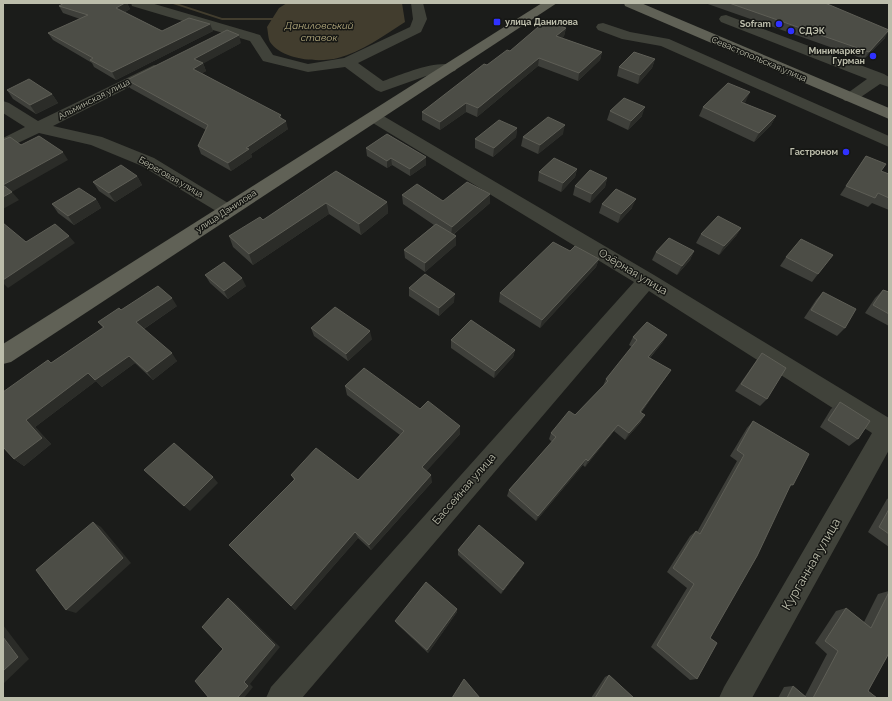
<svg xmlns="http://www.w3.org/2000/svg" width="892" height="701" font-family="Raleway,sans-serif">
	<rect width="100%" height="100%" fill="#1b1c1a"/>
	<!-- water -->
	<path fill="#423d2e" d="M287,3H402L405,22C385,35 361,52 338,58C319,63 282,60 270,42C268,38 268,31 267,27L279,8Z"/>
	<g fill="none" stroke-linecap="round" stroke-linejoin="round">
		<!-- stream -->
		<path fill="#423d2e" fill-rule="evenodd" d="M170,3H176L222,18H278L280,19L278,20H222Z"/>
		<!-- minor -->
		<g fill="#40423a" fill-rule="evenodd">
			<path d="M131,3H151L260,35L273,55L308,64L344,58L410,27L413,19L411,3H423L427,19L421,32L358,63L383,81C403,74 434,60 455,65L457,68L455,71L426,76L381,92L376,90L345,67L308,72L263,61L250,41L132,6Z"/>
			<path d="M726,15L884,74L889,77V87L880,84L855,101H845L842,98L845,95L867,79L721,22L719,19L721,16Z"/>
			<path d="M603,23L630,32L669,39L889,136V147L661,46L622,39L598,30L596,27L598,24Z"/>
			<path d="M154,65L159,66L161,69L159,72L53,126L102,137L154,158L233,206L236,210L233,214L227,216L221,214L142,166L91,145L39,133L3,150V138L25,127L3,113V101L9,103L38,121Z"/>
			<path d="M374,112L380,114L654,275L889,418V450L752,698H719L724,687L872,433L649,291L302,698H266L271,687L634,282L368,120L366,117L368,114Z"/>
		</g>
		<!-- major -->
		<g fill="#606156" fill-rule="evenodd">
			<path d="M542,3H557L11,362L3,364V344Z"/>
			<path d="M624,3H641L889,108V119L625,6Z"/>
		</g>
	</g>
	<!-- wall -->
	<g fill="#3e3f3a">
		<path d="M64,3H127L130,9L125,12L162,31L210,24L213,31L116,80L94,67L92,63L53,40L48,33L80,19L63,13L59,6Z"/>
		<path d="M705,3H829L827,4L885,38L864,59Z"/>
		<path d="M566,28L564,36L562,38L602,52L600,60L578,81L538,66L477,117L466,112L440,130L422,120V112L487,65L510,51Z"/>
		<path d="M241,43L203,63L206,71L202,73L282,119L288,129L251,154L252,157L231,171L201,154L198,146L206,130L130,88L127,80Z"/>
		<path d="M655,59L652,68L638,84L617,76L619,67Z"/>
		<path d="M7,90L52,94L58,103L36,114L13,99Z"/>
		<path d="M746,101L744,103L776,116L771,125L754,142L699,116L703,107Z"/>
		<path d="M610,111L642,116L628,130L607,120Z"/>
		<path d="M517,128L516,137L493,157L475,148V139Z"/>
		<path d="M563,134L538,154L521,146L523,137Z"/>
		<path d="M366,148L426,165L410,176L392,165L387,168L367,156Z"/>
		<path d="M866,156L881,171L889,174V210L872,203L868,207L840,195Z"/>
		<path d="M577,169L575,177L561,192L538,181L539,172Z"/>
		<path d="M336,171L387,202L388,213L361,235L329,214L253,265L233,247L229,236L263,220Z"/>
		<path d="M137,176L142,185L115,202L99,191L93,182Z"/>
		<path d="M607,178L605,187L590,203L573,195L575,186Z"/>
		<path d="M402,195L443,201L490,203L454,234L456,236V245L425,272L405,258L404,250L434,225L403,204Z"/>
		<path d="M96,199L101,208L74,225L58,213L52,204Z"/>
		<path d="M602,204L632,208L618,223L599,213Z"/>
		<path d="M741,228L736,236L719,255L696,243L701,234Z"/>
		<path d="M570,251L599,259L596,267L540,328L499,302L500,293Z"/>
		<path d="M694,251L690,260L677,275L652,260L656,252Z"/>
		<path d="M786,257L818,274L812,282L780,266Z"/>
		<path d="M205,275L246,286L228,299L210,283Z"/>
		<path d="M409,288L454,302L439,316L409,296Z"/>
		<path d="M883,290L889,292V326L865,313L875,298Z"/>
		<path d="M823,292L845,328L837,336L804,318L816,300Z"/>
		<path d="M177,306L144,329L177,361L153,380L135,363L102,387L96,381L35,427L51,444L24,466L14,459L51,363L103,328L98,322L121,310Z"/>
		<path d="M311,328L372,339L348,361L314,336Z"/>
		<path d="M667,335L662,343L650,358L671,370L641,413V422L625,440L614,431L585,467L583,465L536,521L507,496L509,490L552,442L549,439L551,433L575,415L603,386L606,379L632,347L629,345L633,337Z"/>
		<path d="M451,340L515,350L513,357L494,378L451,348Z"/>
		<path d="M762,353L767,399L760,406L735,391L756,361Z"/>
		<path d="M345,386L420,409L460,434L426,471L432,482L371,550L358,538L295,610L291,606L294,480L291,475L358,480L400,435L347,395Z"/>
		<path d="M840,402L858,439L849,446L820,427L831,409Z"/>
		<path d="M753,421L793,485L789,487L710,638L697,679L690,680L651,647L687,588L667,572L690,536L696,531L697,532L737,461L730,456L747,428Z"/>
		<path d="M889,498V547L868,532L887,499Z"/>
		<path d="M458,550L522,567L501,594L458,555Z"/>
		<path d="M889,591V653L868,691L877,698H778L784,687L793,686L805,696L827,654L815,643L836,611L846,608L864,622L878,594Z"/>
		<path d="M457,609V612L428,653L397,624L395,621Z"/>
		<path d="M609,675L634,698H591L605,677Z"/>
	</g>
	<!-- shaded-wall -->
	<g fill="#2b2c28">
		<path d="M125,3H127L130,9L119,15L116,8Z"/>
		<path d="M210,24L213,31L116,80L112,72Z"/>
		<path d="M566,28L564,36L555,44L556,36Z"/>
		<path d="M889,30L885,38L864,59L869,52Z"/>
		<path d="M239,35L241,43L197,67L194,59Z"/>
		<path d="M602,52L600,60L578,81L579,73Z"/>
		<path d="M539,58L538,66L477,117L478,108Z"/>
		<path d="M655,59L652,68L638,84L640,75Z"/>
		<path d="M203,63L206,71L196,77L193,69Z"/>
		<path d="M750,92L746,101L737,110L741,102Z"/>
		<path d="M52,94L58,103L36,114L30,105Z"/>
		<path d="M466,103V112L440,130V122Z"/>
		<path d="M645,107L642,116L628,130L631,121Z"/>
		<path d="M281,115L283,123L286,121L288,129L251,154L252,157L231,171L228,163Z"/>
		<path d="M776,116L771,125L754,142L759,133Z"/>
		<path d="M565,125L563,134L538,154L540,145Z"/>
		<path d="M517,128L516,137L493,157L494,148Z"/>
		<path d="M63,152L68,160L10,193L3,185Z"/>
		<path d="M426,157V165L410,176V169Z"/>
		<path d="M391,158L392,165L387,168V161Z"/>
		<path d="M577,169L575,177L561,192L563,183Z"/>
		<path d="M137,176L142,185L115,202L109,193Z"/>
		<path d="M607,178L605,187L590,203L592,194Z"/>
		<path d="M12,192L19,200L3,209V197Z"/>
		<path d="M490,194V203L451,236L452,227Z"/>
		<path d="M96,199L101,208L74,225L68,216Z"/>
		<path d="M636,199L632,208L618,223L621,214Z"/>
		<path d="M387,202L388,213L361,235L359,224Z"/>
		<path d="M326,203L329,214L253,265L249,254Z"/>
		<path d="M741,228L736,236L719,255L724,246Z"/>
		<path d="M69,236L75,243L8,288L3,283V280Z"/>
		<path d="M456,236V245L425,272V263Z"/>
		<path d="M694,251L690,260L677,275L682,266Z"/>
		<path d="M599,259L596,267L540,328L542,320Z"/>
		<path d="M242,278L246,286L228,299L224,291Z"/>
		<path d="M455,294L454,302L439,316V308Z"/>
		<path d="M172,298L177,306L142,330L136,322Z"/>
		<path d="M370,331L372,339L348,361L346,354Z"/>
		<path d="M667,335L662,343L644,364L648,357Z"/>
		<path d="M515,350L513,357L494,378L495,371Z"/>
		<path d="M172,353L177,361L153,380L147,372Z"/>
		<path d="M129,356L135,363L102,387L96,381L35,427L51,444L24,466L14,459L26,420L88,373Z"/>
		<path d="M671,370L636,419L640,412Z"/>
		<path d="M645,415L641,422L625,440L629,433Z"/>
		<path d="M618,425L614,431L585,467L588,461Z"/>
		<path d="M460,426V434L423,475L422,467Z"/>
		<path d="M586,459L583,465L536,521L538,516Z"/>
		<path d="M431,475L432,482L371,550L369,545Z"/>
		<path d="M213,477L218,483L190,511L184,506Z"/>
		<path d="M93,522L101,527L131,563L76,613L66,610Z"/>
		<path d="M355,532L358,538L295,610L291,606Z"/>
		<path d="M524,563L522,567L501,594L503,590Z"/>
		<path d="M228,598L234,602L280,647L250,684L253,687L244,698H237L244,682Z"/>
		<path d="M457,609V612L428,653L427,650Z"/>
		<path d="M3,625L29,659L3,684Z"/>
	</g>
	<!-- building -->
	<g fill="#4c4d46" stroke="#5e5e56">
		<path d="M64,3H125L116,8L162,31L189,18L210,24L112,72L90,60L93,58L48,33L88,15L59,6Z"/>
		<path d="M729,3H825L889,30L869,52Z"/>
		<path d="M545,21L566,28L556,36L602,52L579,73L539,58L478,108L466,103L440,122L422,112L484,64L487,65L507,50L510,51Z"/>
		<path d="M227,30L239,35L194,59L203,63L193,69L281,115L279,117L286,121L246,148L249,149L228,163L198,146L208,125L127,80Z"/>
		<path d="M634,52L655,59L640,75L619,67Z"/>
		<path d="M29,79L52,94L30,105L7,90Z"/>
		<path d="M728,83L750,92L741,102L776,116L759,133L703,107Z"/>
		<path d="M624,98L645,107L631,121L610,111Z"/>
		<path d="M548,117L565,125L540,145L523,137Z"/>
		<path d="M499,120L517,128L494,148L475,139Z"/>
		<path d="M387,134L426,157L410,169L391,158L387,161L366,148Z"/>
		<path d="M39,136L63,152L3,185L12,192L3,197V140L10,137L21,145Z"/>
		<path d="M866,156L886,164L881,171L889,174V198L878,193L875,198L846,186Z"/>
		<path d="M554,158L577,169L563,183L539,172Z"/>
		<path d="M121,165L137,176L109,193L93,182Z"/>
		<path d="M590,170L607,178L592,194L575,186Z"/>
		<path d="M336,171L387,202L359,224L326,203L249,254L229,236L260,217L263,220Z"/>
		<path d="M467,182L490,194L452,227L402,195L417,184L443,201Z"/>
		<path d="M79,188L96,199L68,216L52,204Z"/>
		<path d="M616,189L636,199L621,214L602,204Z"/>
		<path d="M718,216L741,228L724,246L701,234Z"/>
		<path d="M3,223L26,242L55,224L69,236L3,280Z"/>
		<path d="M436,224L456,236L425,263L404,250Z"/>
		<path d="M669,238L694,251L682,266L656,252Z"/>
		<path d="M801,239L833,255L818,274L786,257Z"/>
		<path d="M553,242L570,251L575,246L599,259L542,320L500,293Z"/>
		<path d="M224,262L242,278L224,291L205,275Z"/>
		<path d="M425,274L455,294L439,308L409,288Z"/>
		<path d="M158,286L172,298L136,322L172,353L147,372L129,356L95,380L88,373L26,420L42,438L14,459L3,447V392L48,360L51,363L104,327L98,322L119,308L121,310Z"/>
		<path d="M883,290L889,292V314L873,305Z"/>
		<path d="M823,292L856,309L845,328L811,310Z"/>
		<path d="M335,307L370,331L346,354L311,328Z"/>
		<path d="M471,320L515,350L495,371L451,340Z"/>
		<path d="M647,322L667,335L648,357L671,370L640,412L645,415L629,433L618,425L588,461L586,459L538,516L509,490L556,437L551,433L569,411L575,415L608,381L606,379L637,340L633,337Z"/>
		<path d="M762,353L786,368L767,399L741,384Z"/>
		<path d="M364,368L420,409L428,401L460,426L422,467L431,475L369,545L355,532L291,606L229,545L295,479L291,475L316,448L358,480L404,431L345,386Z"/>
		<path d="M840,402L870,421L858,439L828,420Z"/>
		<path d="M753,421L809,454L793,485L791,484L757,556L710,638L717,643L697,679L657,645L694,584L673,568L696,531L700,534L744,455L737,450Z"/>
		<path d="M174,443L213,477L184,506L144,470Z"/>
		<path d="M889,509V534L879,527Z"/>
		<path d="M93,522L123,558L66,610L36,570Z"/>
		<path d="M479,525L524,563L503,590L458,550Z"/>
		<path d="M426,582L457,609L427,650L395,621Z"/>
		<path d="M889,592V653L868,691L877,698H813L838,651L825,641L846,608L871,628Z"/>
		<path d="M228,598L275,645L244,682L248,686L237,698H209L195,681L223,649L202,627Z"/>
		<path d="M3,637L18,657L3,671Z"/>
		<path d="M609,675L634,698H595Z"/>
		<path d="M464,679L480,698H452Z"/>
		<path d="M793,686L807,698H787Z"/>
	</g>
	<!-- markers -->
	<g fill="#2f31ff" stroke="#161714" stroke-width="1.5">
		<rect x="493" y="18" width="8" height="8" rx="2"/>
		<circle cx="779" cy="24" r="4"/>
		<circle cx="791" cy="31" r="4"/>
		<circle cx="873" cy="56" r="4"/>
		<circle cx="846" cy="152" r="4"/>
	</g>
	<g text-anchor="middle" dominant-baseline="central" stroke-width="3" stroke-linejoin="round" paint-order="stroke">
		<!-- far-poi labels -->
		<g font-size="9" font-weight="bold" fill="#bcbdab" stroke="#161714" text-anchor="end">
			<text x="505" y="22" text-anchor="start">улица Данилова</text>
			<text x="771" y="24">Sofram</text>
			<text x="799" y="31" text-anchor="start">СДЭК</text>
			<text x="865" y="51">Минимаркет<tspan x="865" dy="10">Гурман</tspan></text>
			<text x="838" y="152">Гастроном</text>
		</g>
		<!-- far-street labels -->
		<g font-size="9" fill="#bcbdab" stroke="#161714">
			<text transform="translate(759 59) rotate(23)">Севастопольская улица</text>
			<text transform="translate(94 99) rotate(-27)">Альминская улица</text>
			<text transform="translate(171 177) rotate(30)">Береговая улица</text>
			<text transform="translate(226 211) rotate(-33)">улица Данилова</text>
		</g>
		<!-- far-water labels -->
		<g font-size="10" font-style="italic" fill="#b9ae80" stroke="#161714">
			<text x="319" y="25">Даниловський<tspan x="319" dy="12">ставок</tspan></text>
		</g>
		<!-- street labels -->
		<g font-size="11" fill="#bcbdab" stroke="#161714">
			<text transform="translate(633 272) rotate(31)">Озёрная улица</text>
			<text transform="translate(464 489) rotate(-49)">Бассейная улица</text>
		</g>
		<!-- near-street labels -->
		<g font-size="13" fill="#bcbdab" stroke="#161714">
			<text transform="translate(811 564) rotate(-60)">Курганная улица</text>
		</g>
	</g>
	<!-- border -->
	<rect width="892" height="701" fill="none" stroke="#bcbdab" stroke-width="8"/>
</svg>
